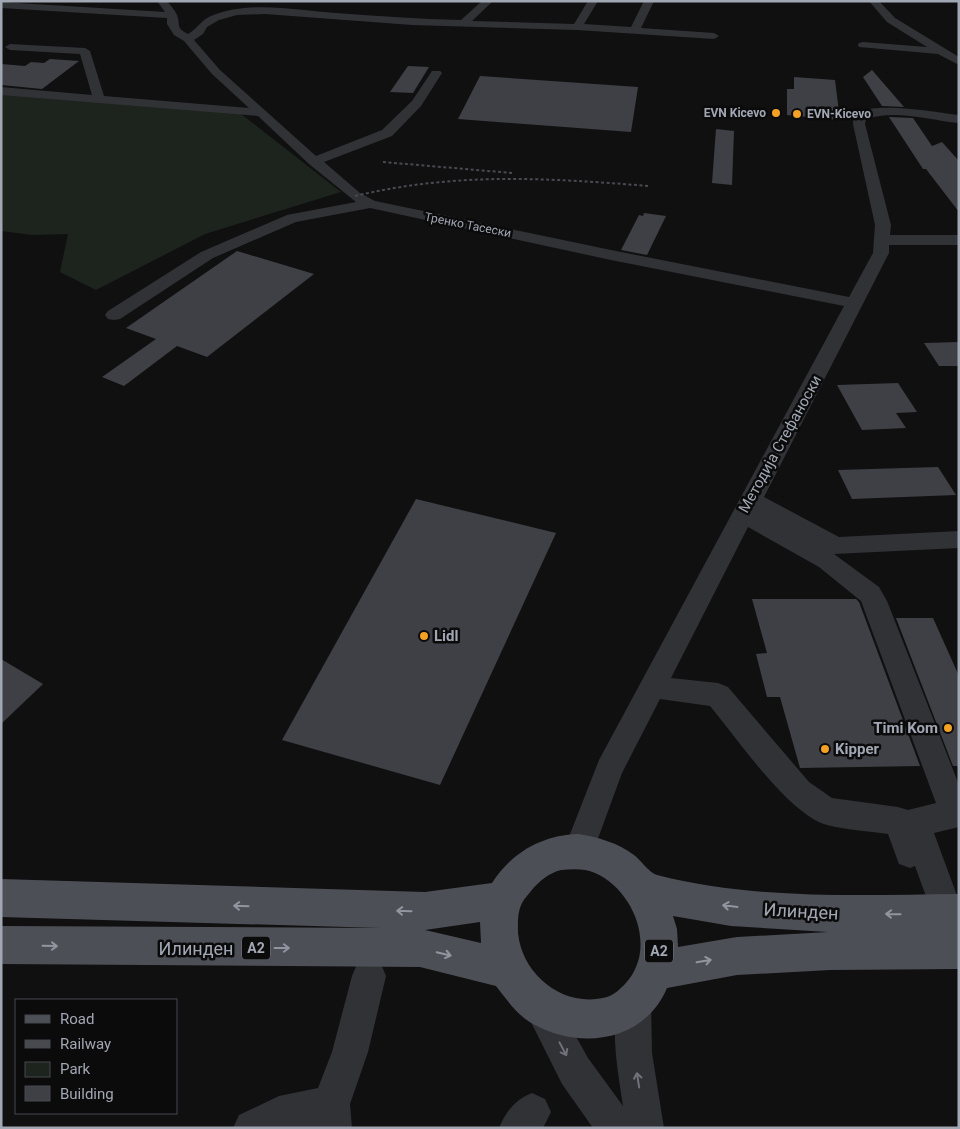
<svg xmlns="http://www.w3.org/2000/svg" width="960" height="1129" font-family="Roboto,sans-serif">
	<rect width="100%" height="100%" fill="#101011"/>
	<!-- green -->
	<path fill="#1c241d" d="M1,91L236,110L341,192L205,234L96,290L60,272L68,234L32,235L1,231Z"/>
	<!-- building -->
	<g fill="#3f4045">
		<path d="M50,59L79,61L42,89L1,85V64L25,66L31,62L44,63Z"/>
		<path d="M408,66L429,67L413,93L390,92Z"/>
		<path d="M872,70L904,107L882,106L863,77Z"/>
		<path d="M480,76L638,87L631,132L458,119Z"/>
		<path d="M794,77L835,80L840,120L787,115V89H794Z"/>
		<path d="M889,117L913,118L932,146L942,142L959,161V212L926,169H923Z"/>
		<path d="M716,129L734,131L732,185L712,183Z"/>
		<path d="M644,213L666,216L647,255L621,250L639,215L643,216Z"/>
		<path d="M237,251L314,274L207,357L177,346L124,386L102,377L156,339L126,328Z"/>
		<path d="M959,342V366H939L924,343Z"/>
		<path d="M898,383L917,412L896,413L906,428L862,430L837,385Z"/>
		<path d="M938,467L956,495L852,499L838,470Z"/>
		<path d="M416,499L556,533L440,785L282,740Z"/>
		<path d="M752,599H856L859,602L920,766L800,768L780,697H767L756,654L767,653Z"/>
		<path d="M896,618H933L959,676V766H953Z"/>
		<path d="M1,659L43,684L1,724Z"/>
	</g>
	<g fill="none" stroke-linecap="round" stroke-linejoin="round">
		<!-- minor -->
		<g fill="#313236" fill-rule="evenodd">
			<path d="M157,1H167C170,5 175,10 177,15C181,26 175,27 188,34C197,29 201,20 211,16C249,0 296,10 336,13C377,16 419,19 461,20L482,1H493L472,21L574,24L588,1H598L584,24L631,27L644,1H654L641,28L714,33L719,36L714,39L577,30L412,25L265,14L237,15L219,20L207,27L203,34L194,40L220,70L316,156L382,130L412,101L432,71H440L442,73L421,106L392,136L324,162L360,193L375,201L611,250L849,297L873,253L875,225L853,124C853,123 854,117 854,116C865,99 941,113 959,115V123C929,120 895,109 866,119L865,124L891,225L890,235H959V245H889V253L764,497L839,537L959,531V548L834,554L879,587L887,601L959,785V827L934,833L959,901L958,924L947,929L936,924L915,866L910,868L899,864L888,834C868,831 846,830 827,825C789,815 736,737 710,706L660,699L622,773L589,863L578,867L567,863L563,852L599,760L844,306L611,260L370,208L296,222L213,258L120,319L114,320L108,319L105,315L108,311L201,252L287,215L356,202L309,164L258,116L1,95V87L92,95L80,54L10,50L5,47L10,44L85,48L90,51L104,96L249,108L212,74L184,41L174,35L167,24V18L1,8V2L165,12ZM748,527L819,567L861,601L936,803L908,810L898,807L832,798L809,782L728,687L718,683L671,678Z"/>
			<path d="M869,1H879L895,18L959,57V65L938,54L859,47L858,45L859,43L863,42L927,47L887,22Z"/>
			<path d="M369,959L381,964L386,976L368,1052L350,1104L352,1128H233L239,1115L279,1096L318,1088L332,1052L352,976L357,964Z"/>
			<path d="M634,986L646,991L651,1003L652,1053L664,1128H593L562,1084L523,1006L528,994L540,989L552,994L588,1058L623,1106C618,1072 608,1023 622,991Z"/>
			<path d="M532,1093L545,1099L551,1112L543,1128H499C506,1111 515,1100 532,1093Z"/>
		</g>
		<!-- major -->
		<path fill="#4d4f56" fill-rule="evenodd" d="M578,834C598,837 618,843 634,855C641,860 649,873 657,875C754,900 859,895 959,894V969L830,970L737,975L667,988C645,1041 581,1051 533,1024C517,1015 507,1000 496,986L420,967L1,964V926L381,928L1,917V879L425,892L492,883C511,853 542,835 578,834ZM561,870C572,869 585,868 595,873C634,890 658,949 625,984C620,989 614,995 607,997C564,1009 522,975 518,933C518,923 517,913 522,903C524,899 528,895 531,891C539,881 549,873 561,870ZM673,916L731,926L828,932L737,937L678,947L677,929ZM480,922L481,943L425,930Z"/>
		<!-- rail -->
		<g stroke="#484a4f" stroke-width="2" stroke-dasharray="3 2.5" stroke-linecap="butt">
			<path d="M383,162L512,173"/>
			<path d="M355,196C456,172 547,178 649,186"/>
		</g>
	</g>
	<!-- one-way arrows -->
	<defs><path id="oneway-shaft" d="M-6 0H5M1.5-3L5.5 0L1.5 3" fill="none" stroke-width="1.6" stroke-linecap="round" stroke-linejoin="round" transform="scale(1.25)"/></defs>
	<g stroke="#9095a0">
		<use href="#oneway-shaft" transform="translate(241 906) rotate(-178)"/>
		<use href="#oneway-shaft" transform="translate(730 906) rotate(-173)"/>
		<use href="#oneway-shaft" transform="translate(404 911) rotate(-178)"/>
		<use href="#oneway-shaft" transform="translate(893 914) rotate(-179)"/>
		<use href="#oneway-shaft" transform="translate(50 946) rotate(1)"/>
		<use href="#oneway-shaft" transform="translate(282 948)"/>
		<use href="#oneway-shaft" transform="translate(444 954) rotate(13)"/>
		<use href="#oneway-shaft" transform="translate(704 961) rotate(-10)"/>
	</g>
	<g stroke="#6f727b">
		<use href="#oneway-shaft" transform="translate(563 1049) rotate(62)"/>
		<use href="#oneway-shaft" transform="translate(638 1080) rotate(-99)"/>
	</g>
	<!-- markers -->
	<g fill="#f4a126" stroke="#0b0b0c" stroke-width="2">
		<circle cx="776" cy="113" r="5"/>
		<circle cx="797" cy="114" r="5"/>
		<circle cx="424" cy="636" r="5"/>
		<circle cx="948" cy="728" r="5"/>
		<circle cx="825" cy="749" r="5"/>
	</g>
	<g text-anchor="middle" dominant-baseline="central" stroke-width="5" stroke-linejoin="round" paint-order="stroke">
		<!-- far-poi labels -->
		<g font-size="12" font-weight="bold" fill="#a1a7b3" stroke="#0b0b0c" text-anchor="end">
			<text x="766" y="113">EVN Kicevo</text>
			<text x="807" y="114" text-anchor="start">EVN-Kicevo</text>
		</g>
		<!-- far-street labels -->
		<g font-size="12" fill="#a1a7b3" stroke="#0b0b0c">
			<text transform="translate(468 225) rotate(11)">Тренко Тасески</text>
		</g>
		<!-- shield labels -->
		<g fill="#0b0b0c" stroke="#747881" stroke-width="1">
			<rect x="242" y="936.5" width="28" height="23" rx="4"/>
			<rect x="645" y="939.5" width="28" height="23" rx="4"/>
		</g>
		<g font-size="14" font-weight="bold" fill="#a1a7b3">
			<text x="256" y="948">A2</text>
			<text x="659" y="951">A2</text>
		</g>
		<!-- street labels -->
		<g font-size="15" fill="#a1a7b3" stroke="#0b0b0c">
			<text transform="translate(780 444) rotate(-61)">Методија Стефаноски</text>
		</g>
		<!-- poi labels -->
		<g font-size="15" font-weight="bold" fill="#a1a7b3" stroke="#0b0b0c" text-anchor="start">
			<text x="434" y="636">Lidl</text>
			<text x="938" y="728" text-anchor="end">Timi Kom</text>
			<text x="835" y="749">Kipper</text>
		</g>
		<!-- near-street labels -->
		<g font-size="18" fill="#a1a7b3" stroke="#0b0b0c">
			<text transform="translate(801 911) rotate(3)">Илинден</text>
			<text x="196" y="948">Илинден</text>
		</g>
	</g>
	<!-- border -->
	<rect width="960" height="1129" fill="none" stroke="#a1a7b3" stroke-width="5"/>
	<!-- legend -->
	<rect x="15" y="999" width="162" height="115" fill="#0b0b0c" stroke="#47494f"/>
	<rect x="25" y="1015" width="25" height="8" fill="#4d4f56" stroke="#47494f"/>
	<text x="60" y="1024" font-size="15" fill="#a1a7b3">Road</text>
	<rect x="25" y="1040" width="25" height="8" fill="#484a4f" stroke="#47494f"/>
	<text x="60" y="1049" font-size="15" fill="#a1a7b3">Railway</text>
	<rect x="25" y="1062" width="25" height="15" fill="#1c241d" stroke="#47494f"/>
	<text x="60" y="1074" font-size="15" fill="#a1a7b3">Park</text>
	<rect x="25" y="1086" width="25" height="15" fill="#3f4045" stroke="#47494f"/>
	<text x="60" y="1099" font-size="15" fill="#a1a7b3">Building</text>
</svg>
